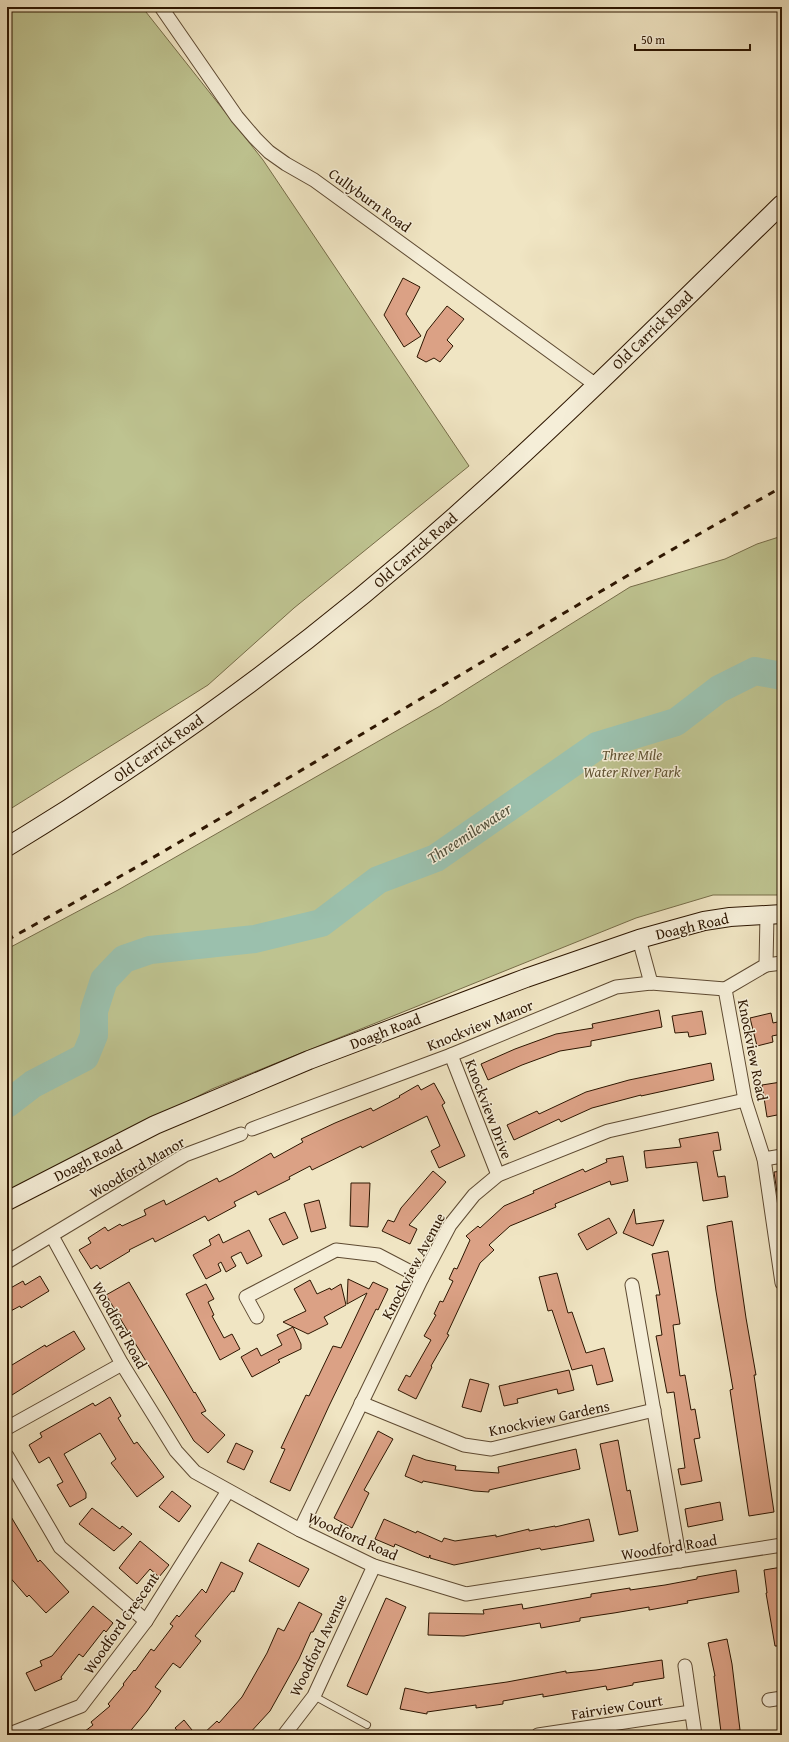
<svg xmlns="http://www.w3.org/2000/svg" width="789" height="1742" font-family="'Gentium Book Plus',serif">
	<rect width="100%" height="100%" fill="#f0e5c3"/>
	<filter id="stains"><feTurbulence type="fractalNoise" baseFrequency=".005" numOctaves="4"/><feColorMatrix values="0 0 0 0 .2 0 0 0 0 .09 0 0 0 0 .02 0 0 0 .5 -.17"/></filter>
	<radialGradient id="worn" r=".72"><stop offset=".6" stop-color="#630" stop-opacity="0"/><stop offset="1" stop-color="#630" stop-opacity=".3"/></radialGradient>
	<!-- green -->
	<g fill="#bec390" stroke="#766c48">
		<path d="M7,7H142L263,160L469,466L294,608L208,685L7,811Z"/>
		<path d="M782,536V895H713L636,918L212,1089L7,1194V949L118,890L440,706L630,587L725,559L757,544Z"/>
	</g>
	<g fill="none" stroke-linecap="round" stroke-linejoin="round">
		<!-- river -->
		<path stroke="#9bc0ad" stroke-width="28" d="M7,1104L33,1084L85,1057L94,1035V1011L104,980L124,959L150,950L255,939L321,923L378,880L436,858L597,746L676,722L719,689L755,671L782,676"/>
	</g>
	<!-- building -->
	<g fill="#dba185" stroke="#2d1601">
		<path d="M403,278L420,287L406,314L421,336L404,347L384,315Z"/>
		<path d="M447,306L464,319L447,340L453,346L440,362L434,358L426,362L417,357L427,331Z"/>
		<path d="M659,1010L662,1027L591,1041V1046L560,1051L522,1065L488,1080L481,1064L515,1049L556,1034L593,1028L592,1024Z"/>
		<path d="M702,1011L706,1034L689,1037L688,1032L675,1033L672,1016Z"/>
		<path d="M771,1013L773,1023L782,1021V1034L772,1036L773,1042L757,1046L750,1018Z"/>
		<path d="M711,1063L714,1080L641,1096V1095L592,1108L561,1122L559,1119L514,1140L507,1125L537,1111L539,1114L586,1092L629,1080Z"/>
		<path d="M781,1082L782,1114L767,1117L762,1085Z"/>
		<path d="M434,1083L445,1103L442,1105L465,1156L439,1168L431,1151L440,1146L427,1116L362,1148L361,1146L312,1170L310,1166L289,1177L290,1179L258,1195L256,1191L234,1202L236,1206L208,1221L205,1216L155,1242L153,1238L129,1250L130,1251L100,1269L97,1265L91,1269L79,1250L91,1243L88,1238L105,1227L108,1231L120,1224L122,1226L146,1215L144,1210L164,1200L166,1205L217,1178L219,1182L233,1175L271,1153L274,1158L303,1142L301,1139L335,1123L371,1108L373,1111L400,1097L399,1096L418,1085L421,1090Z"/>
		<path d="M718,1132L721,1150L713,1151L718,1177L725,1176L728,1197L703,1201L697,1162L646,1168L644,1151L681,1147L679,1139Z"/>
		<path d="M623,1156L628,1181L611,1185L610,1181L555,1204L556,1207L510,1226L489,1245L494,1250L480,1263L447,1334L449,1335L431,1366L432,1367L416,1399L398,1390L406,1375L410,1377L431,1340L424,1336L436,1315L434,1314L440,1301L443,1302L453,1281L449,1279L454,1268L457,1269L470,1240L466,1236L478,1226L480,1228L504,1206L534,1193L533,1191L583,1169L585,1172L607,1162L606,1159Z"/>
		<path d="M433,1171L446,1182L409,1225L417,1229L410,1244L382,1231L388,1220L394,1222L401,1208Z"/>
		<path d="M782,1171V1213H780L774,1172Z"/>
		<path d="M351,1183H370L368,1227L350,1226Z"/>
		<path d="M319,1200L326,1228L311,1232L304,1204Z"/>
		<path d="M634,1209L636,1224L664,1220L653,1246L623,1233Z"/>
		<path d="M285,1212L298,1238L283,1245L269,1219Z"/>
		<path d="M609,1218L617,1233L587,1250L578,1234Z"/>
		<path d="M732,1221L746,1318L756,1375H754L774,1512L749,1516L730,1390L733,1389L716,1291L707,1226Z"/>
		<path d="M249,1230L262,1256L247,1264L241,1252L231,1257L236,1266L226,1272L221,1262L218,1264L221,1271L206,1279L193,1255L211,1245L209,1240L219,1234L223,1243Z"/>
		<path d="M668,1251L680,1324L673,1325L680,1376L685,1375L691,1410L695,1409L700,1438L694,1439L702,1481L681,1485L678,1469L685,1468L674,1392L667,1393L656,1336L662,1335L656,1295H660L652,1254Z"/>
		<path d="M557,1273L568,1313L572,1312L586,1353L604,1348L613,1381L597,1385L592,1365L572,1370L552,1310L548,1311L539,1277Z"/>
		<path d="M40,1276L49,1291L21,1308L20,1306L7,1313V1290L23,1281L25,1285Z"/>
		<path d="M348,1279L369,1289L373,1282L388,1289L378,1310L376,1309L329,1406L290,1491L270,1482L285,1449L281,1448L306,1395L309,1396L333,1346L341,1348L367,1293L347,1304Z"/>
		<path d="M310,1280L317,1294L330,1288L331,1290L341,1284L346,1305L324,1317L328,1324L308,1334L283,1322L306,1311L294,1289Z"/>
		<path d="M129,1282L194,1393L195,1392L206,1411L201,1413L225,1435L208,1453L194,1441L106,1295Z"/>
		<path d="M206,1284L214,1299L208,1302L214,1315L212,1316L224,1338L232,1334L240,1349L220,1360L186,1294Z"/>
		<path d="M293,1327L301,1344V1349L278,1360L280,1362L252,1377L241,1357L257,1348L261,1356L282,1345L277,1335Z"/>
		<path d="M74,1331L85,1349L12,1395L7,1387V1368L45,1345L46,1347Z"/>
		<path d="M569,1370L574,1390L558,1394L557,1389L517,1399L518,1403L504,1406L499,1386Z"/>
		<path d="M470,1379L489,1384L481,1412L462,1407Z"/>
		<path d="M110,1397L121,1416L118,1418L134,1444L137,1442L164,1477L137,1497L111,1463L116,1459L100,1433L64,1454L86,1493V1498L70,1507L57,1485L63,1482L49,1457L39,1463L29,1445L42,1437L40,1433L93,1403L95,1406Z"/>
		<path d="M378,1431L393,1439L364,1490L369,1493L352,1528L334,1518Z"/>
		<path d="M618,1440L627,1491L630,1490L638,1531L619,1535L600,1444Z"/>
		<path d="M236,1443L253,1451L244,1470L227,1462Z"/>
		<path d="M576,1449L580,1469L489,1490V1492L474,1491L423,1481L422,1483L405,1476L413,1455L426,1460L456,1466L455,1470L499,1473L498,1467Z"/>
		<path d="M172,1491L191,1506L179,1522L159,1507Z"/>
		<path d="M720,1502L723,1520L688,1527L685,1509Z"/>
		<path d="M92,1508L120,1529L122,1526L132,1534L114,1551L79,1524Z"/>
		<path d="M7,1510L38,1562L40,1560L69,1592L46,1613L29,1595L27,1597L7,1574Z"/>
		<path d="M384,1519L416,1533L417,1531L442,1542L444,1538L455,1541L496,1535V1537L529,1529V1531L555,1526V1527L589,1519L594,1541L541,1550L540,1548L454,1565L430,1558V1555L429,1558L423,1556L395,1544L394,1547L375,1539Z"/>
		<path d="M140,1541L169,1565L159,1577L150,1569L137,1584L119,1568Z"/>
		<path d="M258,1543L309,1569L299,1587L249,1561Z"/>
		<path d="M221,1562L243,1573L234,1592L232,1591L195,1636L201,1641L180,1668L173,1663L155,1687L161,1691L147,1711L127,1735H80L93,1725L91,1722L110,1706L108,1704L124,1685L123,1684L134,1670L135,1671L151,1649L154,1651L173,1626L170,1624L177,1615L179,1617L202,1589L206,1593Z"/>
		<path d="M782,1567V1646H775L766,1593H767L764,1570Z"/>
		<path d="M736,1570L739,1592L687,1601L688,1603L649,1610V1607L614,1613L580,1618V1621L541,1628L540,1623L464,1636L428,1635L429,1613L484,1614L483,1610L522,1604L523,1609L591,1597V1594L630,1588V1590L665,1585L697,1579V1577Z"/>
		<path d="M386,1598L406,1607L367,1695L347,1686Z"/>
		<path d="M299,1602L322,1614L313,1632H311L299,1659L270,1711L248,1735H202L217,1721L219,1723L242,1697L267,1653L278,1628L284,1631Z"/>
		<path d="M93,1606L113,1623L106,1632L104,1630L83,1657L79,1654L61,1677L62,1679L35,1691L26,1673L42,1666L40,1661L52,1656Z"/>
		<path d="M727,1639L732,1664L740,1730L721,1732L714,1676H715L708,1643Z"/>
		<path d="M662,1660L664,1678L633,1683V1685L607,1690L606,1686L543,1697V1694L503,1701V1704L476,1708V1705L427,1712V1714L400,1709L405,1688L428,1693L507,1682L566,1671V1673L596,1670Z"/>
		<path d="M184,1720L196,1735H181L175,1728Z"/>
	</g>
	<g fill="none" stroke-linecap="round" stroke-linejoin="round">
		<defs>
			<path id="service" d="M314,1696L367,1725"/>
			<g id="minor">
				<path d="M161,7L237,117L255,138L269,152L286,164L314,180L596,385"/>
				<path d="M767,915L766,965L725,989L745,1100L764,1159L782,1283"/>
				<path d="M639,939L651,983"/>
				<path d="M766,965L782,963"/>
				<path d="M451,1055L498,1175"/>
				<path d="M252,1129L451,1055L616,987L651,983L725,989"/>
				<path d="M764,1159L782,1156"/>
				<path d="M52,1236L122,1364L176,1451L195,1472L300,1530L374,1566L466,1594L782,1545"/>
				<path d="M7,1262L185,1155L241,1134"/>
				<path d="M632,1285L680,1561"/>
				<path d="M257,1317L246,1297L336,1250L378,1255L422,1278"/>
				<path d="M361,1403L464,1445L491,1449L654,1410"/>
				<path d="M7,1428L122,1364"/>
				<path d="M7,1456L60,1547L146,1621"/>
				<path d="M300,1530L422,1278L450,1225L474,1195L498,1175L608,1131L745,1100"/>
				<path d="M685,1666L695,1735"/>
				<path d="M769,1700L782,1698"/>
				<path d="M7,1735L81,1706L146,1621L228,1491"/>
				<path d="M284,1735L314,1696L374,1566"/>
				<path d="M538,1735L691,1712"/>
			</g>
			<g id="secondary">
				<path d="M7,847C173,746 330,630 474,499C580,404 680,303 782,204"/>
				<path d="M7,1201L155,1125L309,1060L526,978L639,939L704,921L730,917L782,914"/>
			</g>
		</defs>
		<!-- service casing -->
		<use href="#service" stroke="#5e4a32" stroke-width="8"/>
		<!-- minor casing -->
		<use href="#minor" stroke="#5e4a32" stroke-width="15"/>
		<!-- secondary casing -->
		<use href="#secondary" stroke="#2d1601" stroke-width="20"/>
		<!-- service -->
		<use href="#service" stroke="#f5eed8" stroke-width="6"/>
		<!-- minor -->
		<use href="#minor" stroke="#f5eed8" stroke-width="13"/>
		<!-- secondary -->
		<use href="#secondary" stroke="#f5eed8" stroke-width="18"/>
		<!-- rail -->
		<path stroke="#2d1601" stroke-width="3" stroke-dasharray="7 7" stroke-linecap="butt" d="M7,940C269,796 521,633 782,487"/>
	</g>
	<g text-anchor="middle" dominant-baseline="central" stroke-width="3" stroke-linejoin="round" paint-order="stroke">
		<!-- street labels -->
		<g font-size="15" fill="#2d1601" stroke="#f5eed8">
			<text transform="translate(370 200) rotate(36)">Cullyburn Road</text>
			<text transform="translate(652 330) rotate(-44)">Old Carrick Road</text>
			<text transform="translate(415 550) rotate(-41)">Old Carrick Road</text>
			<text transform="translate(158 748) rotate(-35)">Old Carrick Road</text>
			<text transform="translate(692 926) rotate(-13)">Doagh Road</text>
			<text transform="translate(480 1025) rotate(-22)">Knockview Manor</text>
			<text transform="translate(385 1031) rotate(-21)">Doagh Road</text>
			<text transform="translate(753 1050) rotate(79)">Knockview Road</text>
			<text transform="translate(489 1109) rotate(69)">Knockview Drive</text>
			<text transform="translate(88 1160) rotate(-27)">Doagh Road</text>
			<text transform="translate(137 1167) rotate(-30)">Woodford Manor</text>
			<text transform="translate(413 1266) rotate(-62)">Knockview Avenue</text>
			<text transform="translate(120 1325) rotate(61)">Woodford Road</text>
			<text transform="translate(549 1418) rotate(-12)">Knockview Gardens</text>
			<text transform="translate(353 1536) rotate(24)">Woodford Road</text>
			<text transform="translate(669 1547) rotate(-9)">Woodford Road</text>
			<text transform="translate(121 1623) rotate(-55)">Woodford Crescent</text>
			<text transform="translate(318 1645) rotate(-64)">Woodford Avenue</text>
			<text transform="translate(617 1707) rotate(-9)">Fairview Court</text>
		</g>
		<!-- park labels -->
		<g font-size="15" font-style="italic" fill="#605333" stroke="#f5eed8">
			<text x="632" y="754">Three Mile<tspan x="632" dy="17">Water River Park</tspan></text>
		</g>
		<!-- water labels -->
		<g font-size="16" font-style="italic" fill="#54523d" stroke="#f5eed8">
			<text transform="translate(469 833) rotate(-33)">Threemilewater</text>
		</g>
	</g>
	<!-- margin -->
	<rect width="789" height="1742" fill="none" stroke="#f0e5c3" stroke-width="24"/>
	<rect x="8" y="8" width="773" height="1726" fill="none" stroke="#2d1601" stroke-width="2"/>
	<rect x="12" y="12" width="765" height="1718" fill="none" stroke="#2d1601"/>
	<!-- scale -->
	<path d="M635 44v6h115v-6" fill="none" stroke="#2d1601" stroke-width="2"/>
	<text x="641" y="44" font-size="12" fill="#2d1601" stroke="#f5eed8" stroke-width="3" paint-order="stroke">50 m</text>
	<rect width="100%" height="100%" filter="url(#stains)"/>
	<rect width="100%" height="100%" fill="url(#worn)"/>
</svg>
